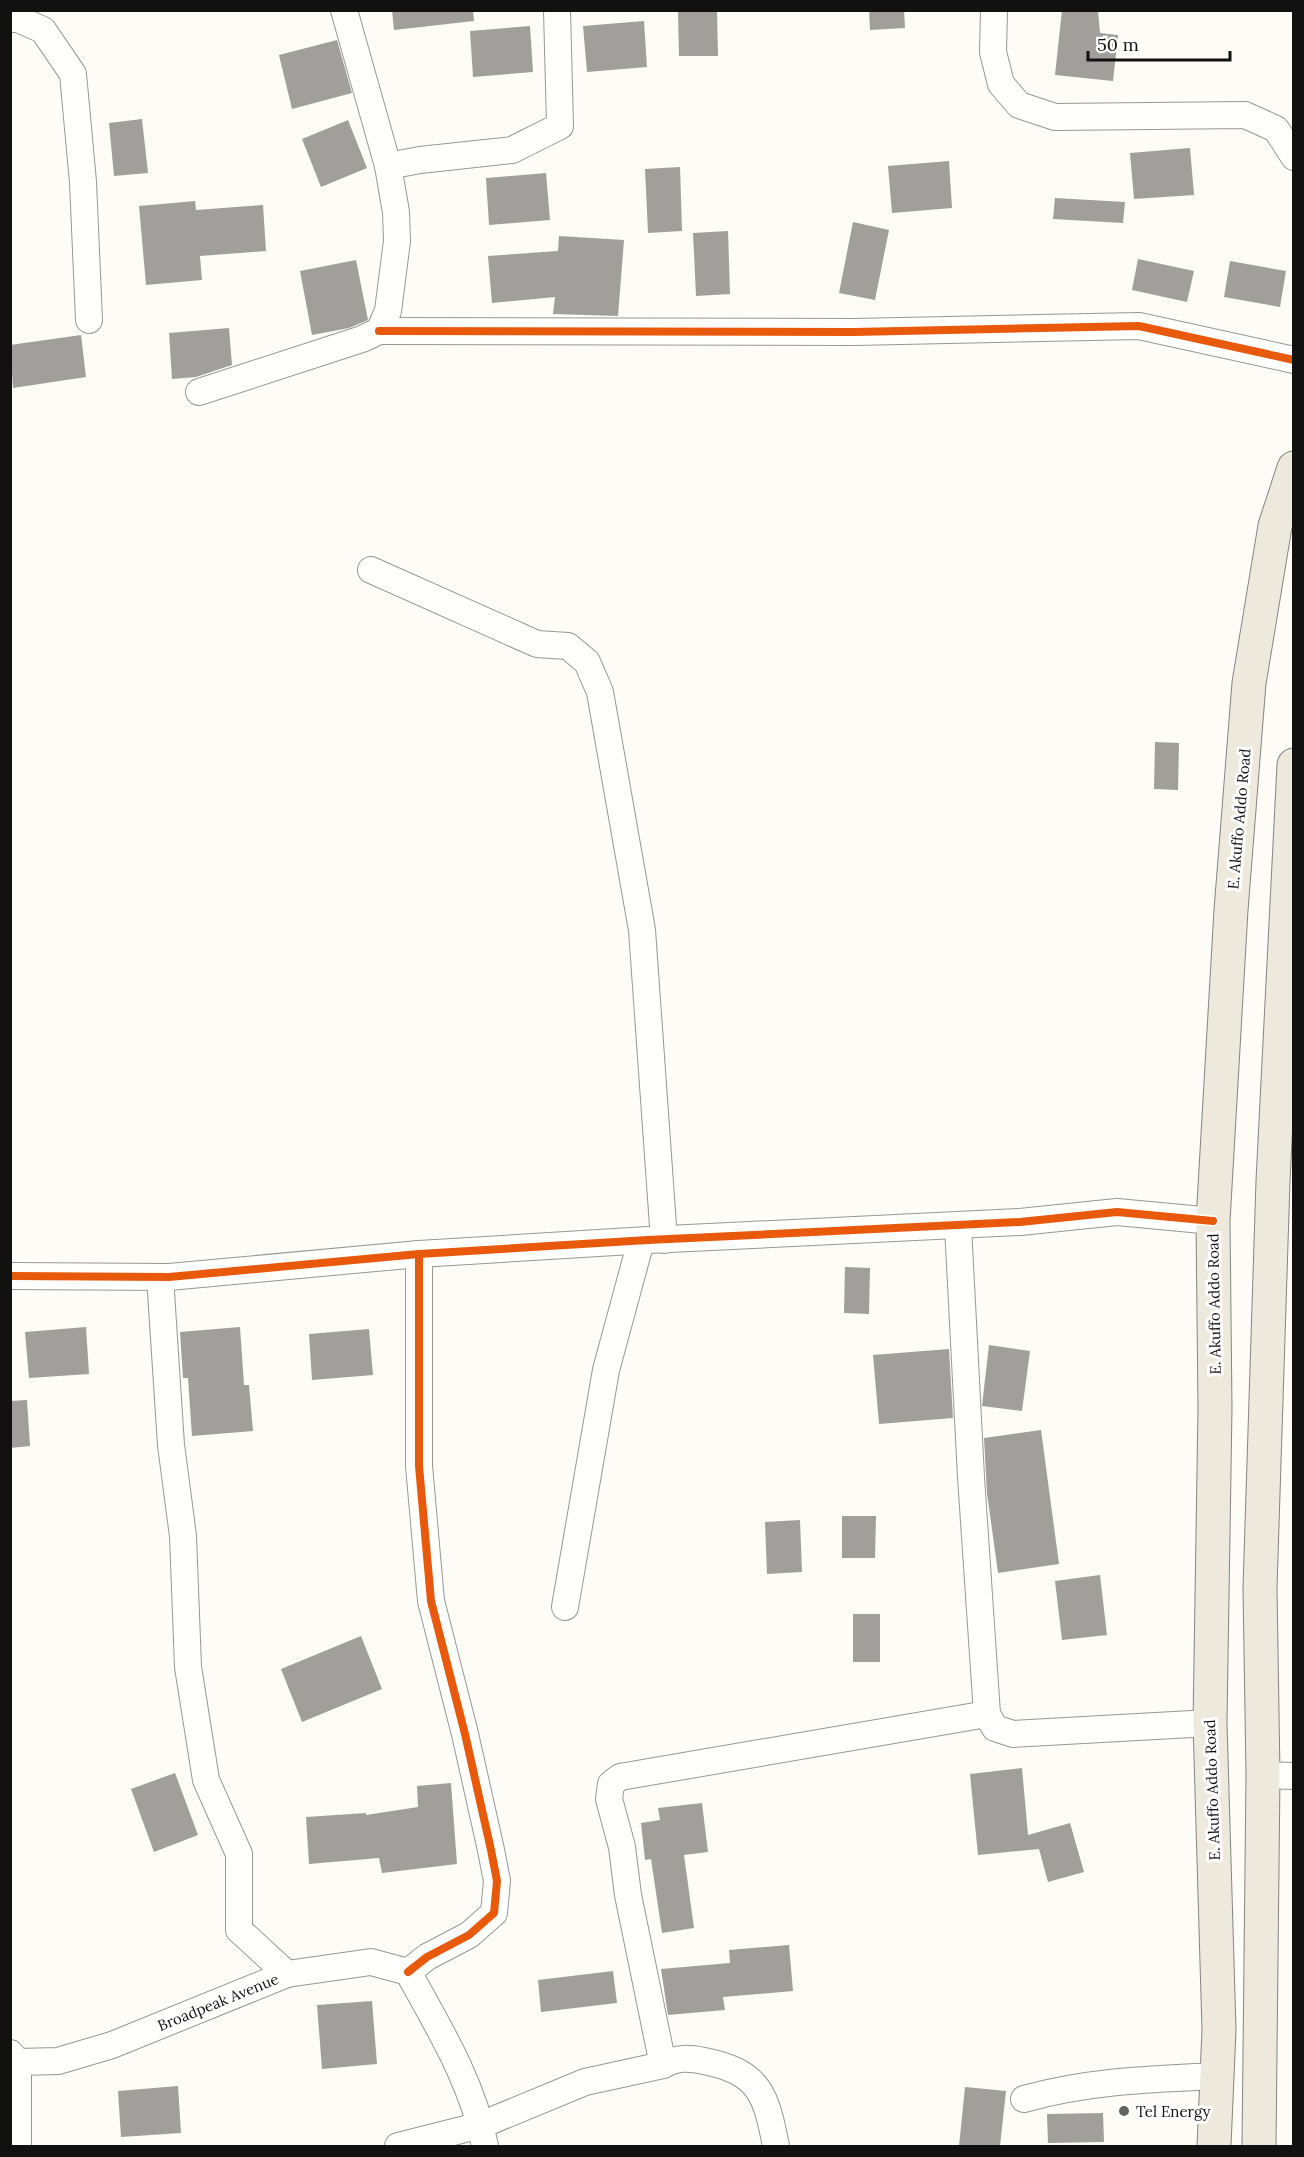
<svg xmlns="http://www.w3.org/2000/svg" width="1304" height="2157" font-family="Lora,serif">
	<rect width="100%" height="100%" fill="#fdfcf7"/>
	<!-- building -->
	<g fill="#a19f9c">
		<path d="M392,10H473L474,21L394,30Z"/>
		<path d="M678,10H717L718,56H679Z"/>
		<path d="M869,10H904L905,28L870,30Z"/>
		<path d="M1062,10H1098L1100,33L1118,35L1113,81L1055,75Z"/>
		<path d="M644,21L647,67L587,72L583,26Z"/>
		<path d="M530,26L533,72L473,77L470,31Z"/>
		<path d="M337,40L352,93L292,109L279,55Z"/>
		<path d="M142,119L148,173L114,176L109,123Z"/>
		<path d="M348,120L367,168L321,187L302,139Z"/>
		<path d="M1190,148L1194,195L1134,199L1130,153Z"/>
		<path d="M949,161L952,208L892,213L888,166Z"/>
		<path d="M680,167L682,231L648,233L645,169Z"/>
		<path d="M546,173L550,220L489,225L486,178Z"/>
		<path d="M1055,198L1125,202L1123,223L1053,219Z"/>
		<path d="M195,201L196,210L263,205L266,251L200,256L202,280L146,285L139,206Z"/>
		<path d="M853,222L889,230L875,300L839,293Z"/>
		<path d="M728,231L730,294L696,296L693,233Z"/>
		<path d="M559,236L624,240L618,316L553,314L555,297L492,303L488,256L558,251Z"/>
		<path d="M1138,259L1194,271L1187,302L1132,290Z"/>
		<path d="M356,260L368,320L349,328L312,335L300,271Z"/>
		<path d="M1230,261L1286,271L1280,307L1224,297Z"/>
		<path d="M229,328L232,365L196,377L172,379L169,333Z"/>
		<path d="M81,335L86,377L13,388L10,345Z"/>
		<path d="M1155,742L1179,743L1178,790L1154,789Z"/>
		<path d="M845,1267L870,1268L869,1314L844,1313Z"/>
		<path d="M86,1327L89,1374L29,1378L25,1332Z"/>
		<path d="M240,1327L244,1385H249L253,1431L192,1436L188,1378H183L180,1332Z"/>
		<path d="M369,1329L373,1375L312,1380L309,1334Z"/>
		<path d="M989,1345L1030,1351L1022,1411L982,1406Z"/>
		<path d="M949,1349L953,1418L879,1424L873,1355Z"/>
		<path d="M27,1400L30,1446L10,1448V1401Z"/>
		<path d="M1041,1430L1059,1564L998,1573L987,1493L984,1438Z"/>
		<path d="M842,1516H876L875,1558H842Z"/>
		<path d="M800,1520L802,1572L767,1574L765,1522Z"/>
		<path d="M1100,1575L1107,1635L1062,1640L1055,1581Z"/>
		<rect x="853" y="1614" width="27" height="48"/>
		<path d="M361,1636L382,1689L302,1722L281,1669Z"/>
		<path d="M1022,1768L1028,1835L1070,1823L1084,1872L1048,1882L1039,1849L978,1855L970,1774Z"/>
		<path d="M175,1773L198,1835L154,1852L131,1789Z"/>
		<path d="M451,1783L457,1864L382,1873L379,1858L309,1864L306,1817L366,1813V1815L418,1807L417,1786Z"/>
		<path d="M702,1803L708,1852L684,1855L694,1928L662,1933L651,1859L645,1860L641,1823L660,1820L658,1808Z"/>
		<path d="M789,1945L793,1991L723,1997L725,2010L668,2015L661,1969L730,1963L729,1950Z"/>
		<path d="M613,1971L617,2003L541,2012L538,1980Z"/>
		<path d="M372,2001L377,2064L322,2069L317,2005Z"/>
		<path d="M178,2086L181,2133L121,2137L118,2091Z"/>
		<path d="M965,2087L1006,2091L1000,2146H959Z"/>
		<path d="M1103,2113L1104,2142L1048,2143L1047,2114Z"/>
	</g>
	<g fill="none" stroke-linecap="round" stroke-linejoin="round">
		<defs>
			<g id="minor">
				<path d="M994,10L993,52L1001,84L1019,105L1055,117L1245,115L1276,129L1294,157"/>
				<path d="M10,19H18L43,30L73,74L83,182L89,320"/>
				<path d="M388,166L420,160L512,150L560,126L557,10"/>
				<path d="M379,331L854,332L1139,326L1294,360"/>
				<path d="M199,392L362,339L379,331L388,311L397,241L396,212L388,166L344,10"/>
				<path d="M371,570L537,644L568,646L587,662L600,692L642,930L664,1240"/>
				<path d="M958,1226L971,1477L987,1714L995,1728L1013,1734L1210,1723"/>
				<path d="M10,1276L169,1277L419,1254L648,1240L1020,1222L1117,1212L1213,1221"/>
				<path d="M160,1277L171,1445L183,1536L188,1667L206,1780L239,1854V1930L287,1974"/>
				<path d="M565,1607L606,1370L641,1241"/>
				<path d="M1263,1775L1294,1776"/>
				<path d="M408,1972L427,1957L469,1935L494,1913L497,1881L491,1850L465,1734L431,1601L419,1466V1254"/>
				<path d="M10,2053L18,2062L58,2061L112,2045L287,1974L371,1962L408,1972C439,2028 473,2083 485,2146"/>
				<path d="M18,2062V2146"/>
				<path d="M663,2065L628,1895L622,1847L609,1799L611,1784L620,1777L987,1714"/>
				<path d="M1024,2099C1088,2081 1152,2079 1217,2076"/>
				<path d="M398,2146L481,2125L585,2082L663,2065C677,2057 689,2058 704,2061C760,2072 766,2095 776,2146"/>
			</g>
			<g id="major">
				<path d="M1214,2146L1219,2030L1210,1723L1215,1408L1213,1221L1231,910L1249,683L1275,526L1294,468"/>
				<path d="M1259,2146L1263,1775L1260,1588L1273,1181L1294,765"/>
			</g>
		</defs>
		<!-- minor casing -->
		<use href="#minor" stroke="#979795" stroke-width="28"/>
		<!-- major casing -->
		<use href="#major" stroke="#858482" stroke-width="35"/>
		<!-- minor -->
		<use href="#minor" stroke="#fffffe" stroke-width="26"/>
		<!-- major -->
		<use href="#major" stroke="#ede9dc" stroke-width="33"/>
		<defs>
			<g id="cycleway">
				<path d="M379,331L854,332L1139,326L1294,360"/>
				<path d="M10,1276L169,1277L419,1254L648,1240L1020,1222L1117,1212L1213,1221"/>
				<path d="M408,1972L427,1957L469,1935L494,1913L497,1881L491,1850L465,1734L431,1601L419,1466V1254"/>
			</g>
		</defs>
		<!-- cycleway casing -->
		<use href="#cycleway" stroke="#fff" stroke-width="11"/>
		<!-- cycleway -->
		<use href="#cycleway" stroke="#e8590c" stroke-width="8"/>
	</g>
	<!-- markers -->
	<circle fill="#646362" stroke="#fff" stroke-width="2" cx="1124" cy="2111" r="6"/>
	<g text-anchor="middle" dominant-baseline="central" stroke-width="6" stroke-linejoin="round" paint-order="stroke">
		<!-- street labels -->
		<g font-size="15" fill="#111" stroke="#fff">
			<text transform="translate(1239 819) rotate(-85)">E. Akuffo Addo Road</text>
			<text transform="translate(1214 1304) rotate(-91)">E. Akuffo Addo Road</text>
			<text transform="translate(1212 1790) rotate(-92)">E. Akuffo Addo Road</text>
			<text transform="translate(218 2002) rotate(-22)">Broadpeak Avenue</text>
		</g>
		<!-- poi labels -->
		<g font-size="15" fill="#111" stroke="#fff" text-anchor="start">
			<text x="1136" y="2111">Tel Energy</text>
		</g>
	</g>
	<!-- border -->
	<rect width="1304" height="2157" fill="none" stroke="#111111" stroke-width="24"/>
	<!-- scale -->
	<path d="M1088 51v9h142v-9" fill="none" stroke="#111111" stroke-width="3"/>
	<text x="1097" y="51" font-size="18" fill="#111111" stroke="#ffffff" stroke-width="4.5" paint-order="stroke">50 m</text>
</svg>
